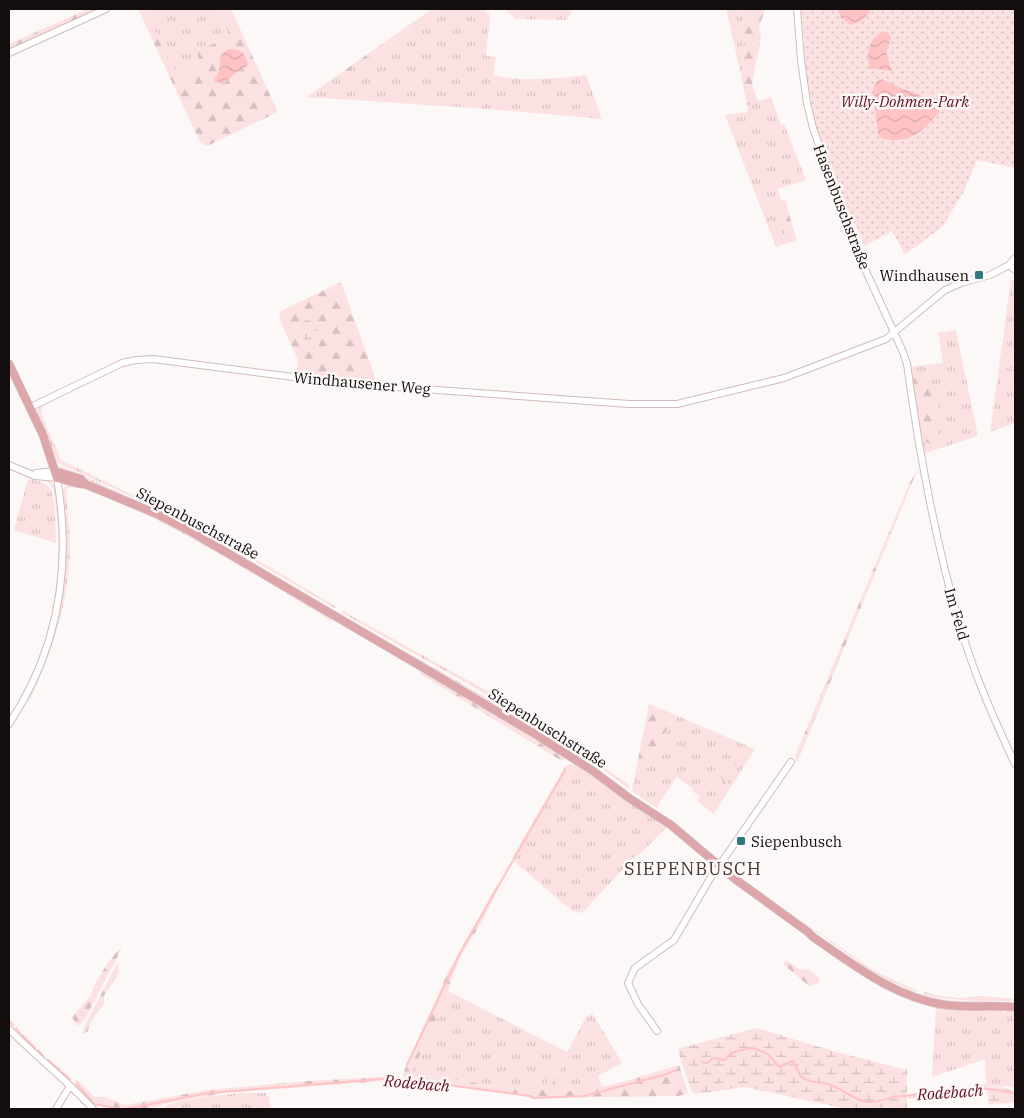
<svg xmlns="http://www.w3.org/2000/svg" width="1024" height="1118" font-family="'IBM Plex Serif',serif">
	<defs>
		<pattern id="grass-tufts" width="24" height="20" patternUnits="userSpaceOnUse" patternTransform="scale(1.25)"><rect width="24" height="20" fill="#fce1e2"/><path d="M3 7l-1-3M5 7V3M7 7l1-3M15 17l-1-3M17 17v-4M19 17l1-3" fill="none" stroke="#d7c0c1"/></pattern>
		<pattern id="forest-firs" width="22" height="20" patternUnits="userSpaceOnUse" patternTransform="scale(1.25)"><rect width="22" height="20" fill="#fce1e2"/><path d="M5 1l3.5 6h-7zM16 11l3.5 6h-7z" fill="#d7c0c1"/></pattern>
		<pattern id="wetland-marsh" width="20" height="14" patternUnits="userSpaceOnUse" patternTransform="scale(1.25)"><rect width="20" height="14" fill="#fce1e2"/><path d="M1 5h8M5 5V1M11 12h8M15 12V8" fill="none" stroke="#d7c0c1"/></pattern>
		<pattern id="park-dots" width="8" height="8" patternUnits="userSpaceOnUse" patternTransform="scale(1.25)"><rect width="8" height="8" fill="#fce1e2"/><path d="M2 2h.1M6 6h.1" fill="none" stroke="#d7c0c1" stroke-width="1.8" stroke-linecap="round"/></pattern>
		<pattern id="water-waves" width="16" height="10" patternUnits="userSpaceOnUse" patternTransform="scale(1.25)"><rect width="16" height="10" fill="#ffc3c6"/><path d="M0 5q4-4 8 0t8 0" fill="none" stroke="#daa6a9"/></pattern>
	</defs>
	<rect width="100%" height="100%" fill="#fdf8f8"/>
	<!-- grass -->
	<g fill="url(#grass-tufts)">
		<path d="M151,9H221L231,39L197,49L199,63L190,73C180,72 174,72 169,63L148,14Z"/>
		<path d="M440,9H485L490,16L486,56L496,57L493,75C524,82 554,79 586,75L602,119L487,109L307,97L345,70L347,72L349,71Z"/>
		<path d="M505,9H573L567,20L516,19Z"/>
		<path d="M726,9H741L745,46L741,75Z"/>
		<path d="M771,97L781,125L784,124L806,180L777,189L797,240L776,247L725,115L748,112L747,105Z"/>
		<path d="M1011,280H1015V423L990,432Z"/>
		<path d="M956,330L978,436L925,453L923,452L910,367L943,363L938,333Z"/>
		<path d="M42,404H45L41,409L42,415L61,460L215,535L337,607L334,608L195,526L56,462L38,414L37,410Z"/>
		<path d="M57,464L188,524L332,609L331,610L214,540L171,518L61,468Z"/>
		<path d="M28,479C34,480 42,481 47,485C57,491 55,531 56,543L14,530Z"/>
		<path d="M47,480L54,485C71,554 54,633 23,695L21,696C52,640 64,572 56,510C55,500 56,488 47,482Z"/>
		<path d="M68,484C87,487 105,495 123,502C196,532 262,577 330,617L331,621C295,598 99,477 67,488L66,495C68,512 70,531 70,548C69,601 52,656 28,703C28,694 33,689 36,681C41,672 44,662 47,652C65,593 71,551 63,489Z"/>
		<path d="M343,611L496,696L576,747L629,785L630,788L626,787C539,717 437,669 341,612Z"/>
		<path d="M340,614L533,724L627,790L625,791L605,776L497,707L340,615Z"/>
		<path d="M673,714L755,749L714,814L697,801L700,797L692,791L693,789L677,777L657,806L658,809L632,791L635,775L664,734Z"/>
		<path d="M570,764L577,765L668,826L639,855L637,854L582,913L572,911L515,862L513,856L565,767Z"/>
		<path d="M802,921L875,971L918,991L915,992L878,976Z"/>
		<path d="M448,991L567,1052L586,1017L592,1013L622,1063L598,1076L602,1087L571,1093L553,1091L555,1087L554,1081L568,1056L565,1055L563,1057C558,1066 549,1087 539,1091L411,1074L446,1000Z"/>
		<path d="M923,991L941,996L959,998L981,996L1015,999V1001H980L1015,1003V1004H954L941,1001L958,1002L972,1001L930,997L925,995Z"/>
		<path d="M936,1006L1001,1009L1002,1012H1006L1007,1010H1015V1088L1005,1085L1004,1087L986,1085V1090L908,1099V1094L986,1084L985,1059L932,1077Z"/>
		<path d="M241,1093H266L269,1097L271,1109H161C172,1099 224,1095 241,1093Z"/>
	</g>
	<!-- forest -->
	<g fill="url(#forest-firs)">
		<path d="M88,9H97L9,49V44Z"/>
		<path d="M138,9H151L148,14L173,69L180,72L190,73L199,63L197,49L230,39L221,9H231L277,110L276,113L209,145H204L200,142Z"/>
		<path d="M432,9H440L349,71L347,72L345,70Z"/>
		<path d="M741,9H765L759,27L761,37L752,84L758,102L747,105L741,75L745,46Z"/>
		<path d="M785,199L796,239V240C780,237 784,215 779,204Z"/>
		<path d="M341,282L373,371L375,380L373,383L297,376L298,360L279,318L280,313L283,310Z"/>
		<path d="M925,372L928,375V384L931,387H937V440L934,445L919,439L912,380H914L915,376Z"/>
		<path d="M917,470L920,472L916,473L797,763L795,756L910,482Z"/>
		<path d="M422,670L565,758L564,760H560L420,674Z"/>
		<path d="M649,704L673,714L664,734L635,775Z"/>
		<path d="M738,759L741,763L738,767L731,763L727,765L731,771L726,777L728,786H725L722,778L715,777L712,773L724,760Z"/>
		<path d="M497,884L500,885L483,920L460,957L449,987L446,1000L411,1074L539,1091L543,1089L563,1056H568L554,1081L556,1084L554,1091C596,1094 639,1076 679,1065L687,1090V1094L678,1096L538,1098L426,1082L405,1081L403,1076L404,1071L449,970L483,911Z"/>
		<path d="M122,948L84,1021L77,1026L72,1017L91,995L96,982L107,964L118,950Z"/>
		<path d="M785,961H788L800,970C808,967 815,973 820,980L819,983L809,986L783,964Z"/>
		<path d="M118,962L119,973L104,996V1004L90,1023L88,1031L82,1035L86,1023Z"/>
		<path d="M400,1076V1079L397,1080L224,1093L163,1104L160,1107C136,1108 112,1114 91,1101C85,1097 79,1090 74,1085L76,1079L95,1097H105L125,1105L208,1090L308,1081Z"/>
	</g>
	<!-- wetland -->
	<g fill="url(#wetland-marsh)">
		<path d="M313,318L319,323L314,342L309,347L304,343L302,325L305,320Z"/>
		<path d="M757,1028L833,1051L907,1070V1109H847L744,1087L697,1094L692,1092L678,1052L680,1048Z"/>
		<path d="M986,1085L1015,1090V1102L989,1105Z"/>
	</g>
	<!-- park -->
	<path fill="url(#park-dots)" d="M802,9H1015V168L977,160L964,191L943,226L905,255L892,231L864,246L855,223L851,225L816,128L805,70Z"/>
	<!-- water -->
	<g fill="url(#water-waves)">
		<path d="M837,9H871C867,17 860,23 851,25L841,18Z"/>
		<path d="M882,32H888L891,39L886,52L892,71L878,69H870C866,54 868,40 882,32Z"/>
		<path d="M229,49C240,49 245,52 248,63L247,66L239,70L225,83L214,82C215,77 218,75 219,70C222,60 216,56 229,49Z"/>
		<path d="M882,79L896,86L932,100L939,104V113C922,131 911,144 883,139L879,136L878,132L874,102L873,89L877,81Z"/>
	</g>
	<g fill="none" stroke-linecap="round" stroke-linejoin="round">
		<!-- stream -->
		<g stroke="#ffc3c6" stroke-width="2">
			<path d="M9,1021L13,1025"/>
			<path d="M16,1028L20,1033"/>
			<path d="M22,1035L35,1048"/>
			<path d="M38,1050L43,1056"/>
			<path d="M48,1060L60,1070"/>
			<path d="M702,1062L707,1063L713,1058L725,1060L729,1055L737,1051L753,1048L768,1054L779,1067L792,1061C797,1065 797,1073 802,1077C809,1083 818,1082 827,1084C840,1087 851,1098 863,1101C877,1105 891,1095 904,1096C941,1091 979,1083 1015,1094"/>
			<path d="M407,1065L461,951L565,770"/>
			<path d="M62,1072L70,1079"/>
			<path d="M77,1084L94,1104L121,1109"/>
			<path d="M126,1109L208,1093L395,1078L530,1096L534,1098L584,1096L667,1074L676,1070"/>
		</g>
		<defs>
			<g id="minor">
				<path d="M797,9L801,60L807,103L813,128L854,245L903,352L907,364C919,453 935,540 960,626C974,674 994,719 1015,764"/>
				<path d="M9,53L106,9"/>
				<path d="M1009,265L1015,270"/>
				<path d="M31,407L122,363L136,360L153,359L340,383L629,404H677L784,378L886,339L945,290L961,283L990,275L1009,265L1015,258"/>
				<path d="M9,465L35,476L57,478C72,566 59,649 9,724"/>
				<path d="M36,473L55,471"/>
				<path d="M719,866L791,762"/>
				<path d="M9,1029C36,1057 67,1080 93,1109"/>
				<path d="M657,1031L638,1004L628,983L635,968L674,940L718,865"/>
				<path d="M56,1109L70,1086"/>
			</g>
			<g id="major">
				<path d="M9,364L43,435L57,478L80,484H85"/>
				<path d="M55,471L81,479L85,484L157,514L190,531L422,667L535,734L593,771L629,798L671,825L735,879L808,932L813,937C854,965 895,998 946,1005C969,1008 992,1005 1015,1007"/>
			</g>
		</defs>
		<!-- minor casing -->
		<use href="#minor" stroke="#d2bbbc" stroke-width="8"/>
		<!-- major casing -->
		<use href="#major" stroke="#d5d3d3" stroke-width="9"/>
		<!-- minor -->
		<use href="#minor" stroke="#fff" stroke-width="6"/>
		<!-- major -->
		<use href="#major" stroke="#dda6aa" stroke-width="8"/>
	</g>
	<!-- markers -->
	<g fill="#317981" stroke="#fdf8f8" stroke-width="2">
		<rect x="974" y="270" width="10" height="10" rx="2.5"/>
		<rect x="736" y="836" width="10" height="10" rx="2.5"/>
	</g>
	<g text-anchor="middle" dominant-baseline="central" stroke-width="5" stroke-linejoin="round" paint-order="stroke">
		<!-- park labels -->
		<g font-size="15" font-style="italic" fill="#620d1f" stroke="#fdf8f8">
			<text x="905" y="101">Willy-Dohmen-Park</text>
		</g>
		<!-- street labels -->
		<g font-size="15" fill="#140d0d" stroke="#fdf8f8">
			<text transform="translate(842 207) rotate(69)">Hasenbuschstraße</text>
			<text transform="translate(362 383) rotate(5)">Windhausener Weg</text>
			<text transform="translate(198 523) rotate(28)">Siepenbuschstraße</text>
			<text transform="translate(957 614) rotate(74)">Im Feld</text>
			<text transform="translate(548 728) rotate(32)">Siepenbuschstraße</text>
		</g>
		<!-- poi labels -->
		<g font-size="15" fill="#140d0d" stroke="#fdf8f8" text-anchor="end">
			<text x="969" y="275">Windhausen</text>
			<text x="751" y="841" text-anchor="start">Siepenbusch</text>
		</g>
		<!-- water labels -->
		<g font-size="16" font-style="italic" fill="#651122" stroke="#fdf8f8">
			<text transform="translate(417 1083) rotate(5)">Rodebach</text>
			<text transform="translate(950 1092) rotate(-4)">Rodebach</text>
		</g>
		<!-- quarter labels -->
		<g font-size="18" letter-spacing="1" fill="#493738" stroke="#fdf8f8">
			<text x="693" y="868">SIEPENBUSCH</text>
		</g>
	</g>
	<!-- border -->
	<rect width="1024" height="1118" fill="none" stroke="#140d0d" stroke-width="20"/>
</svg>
